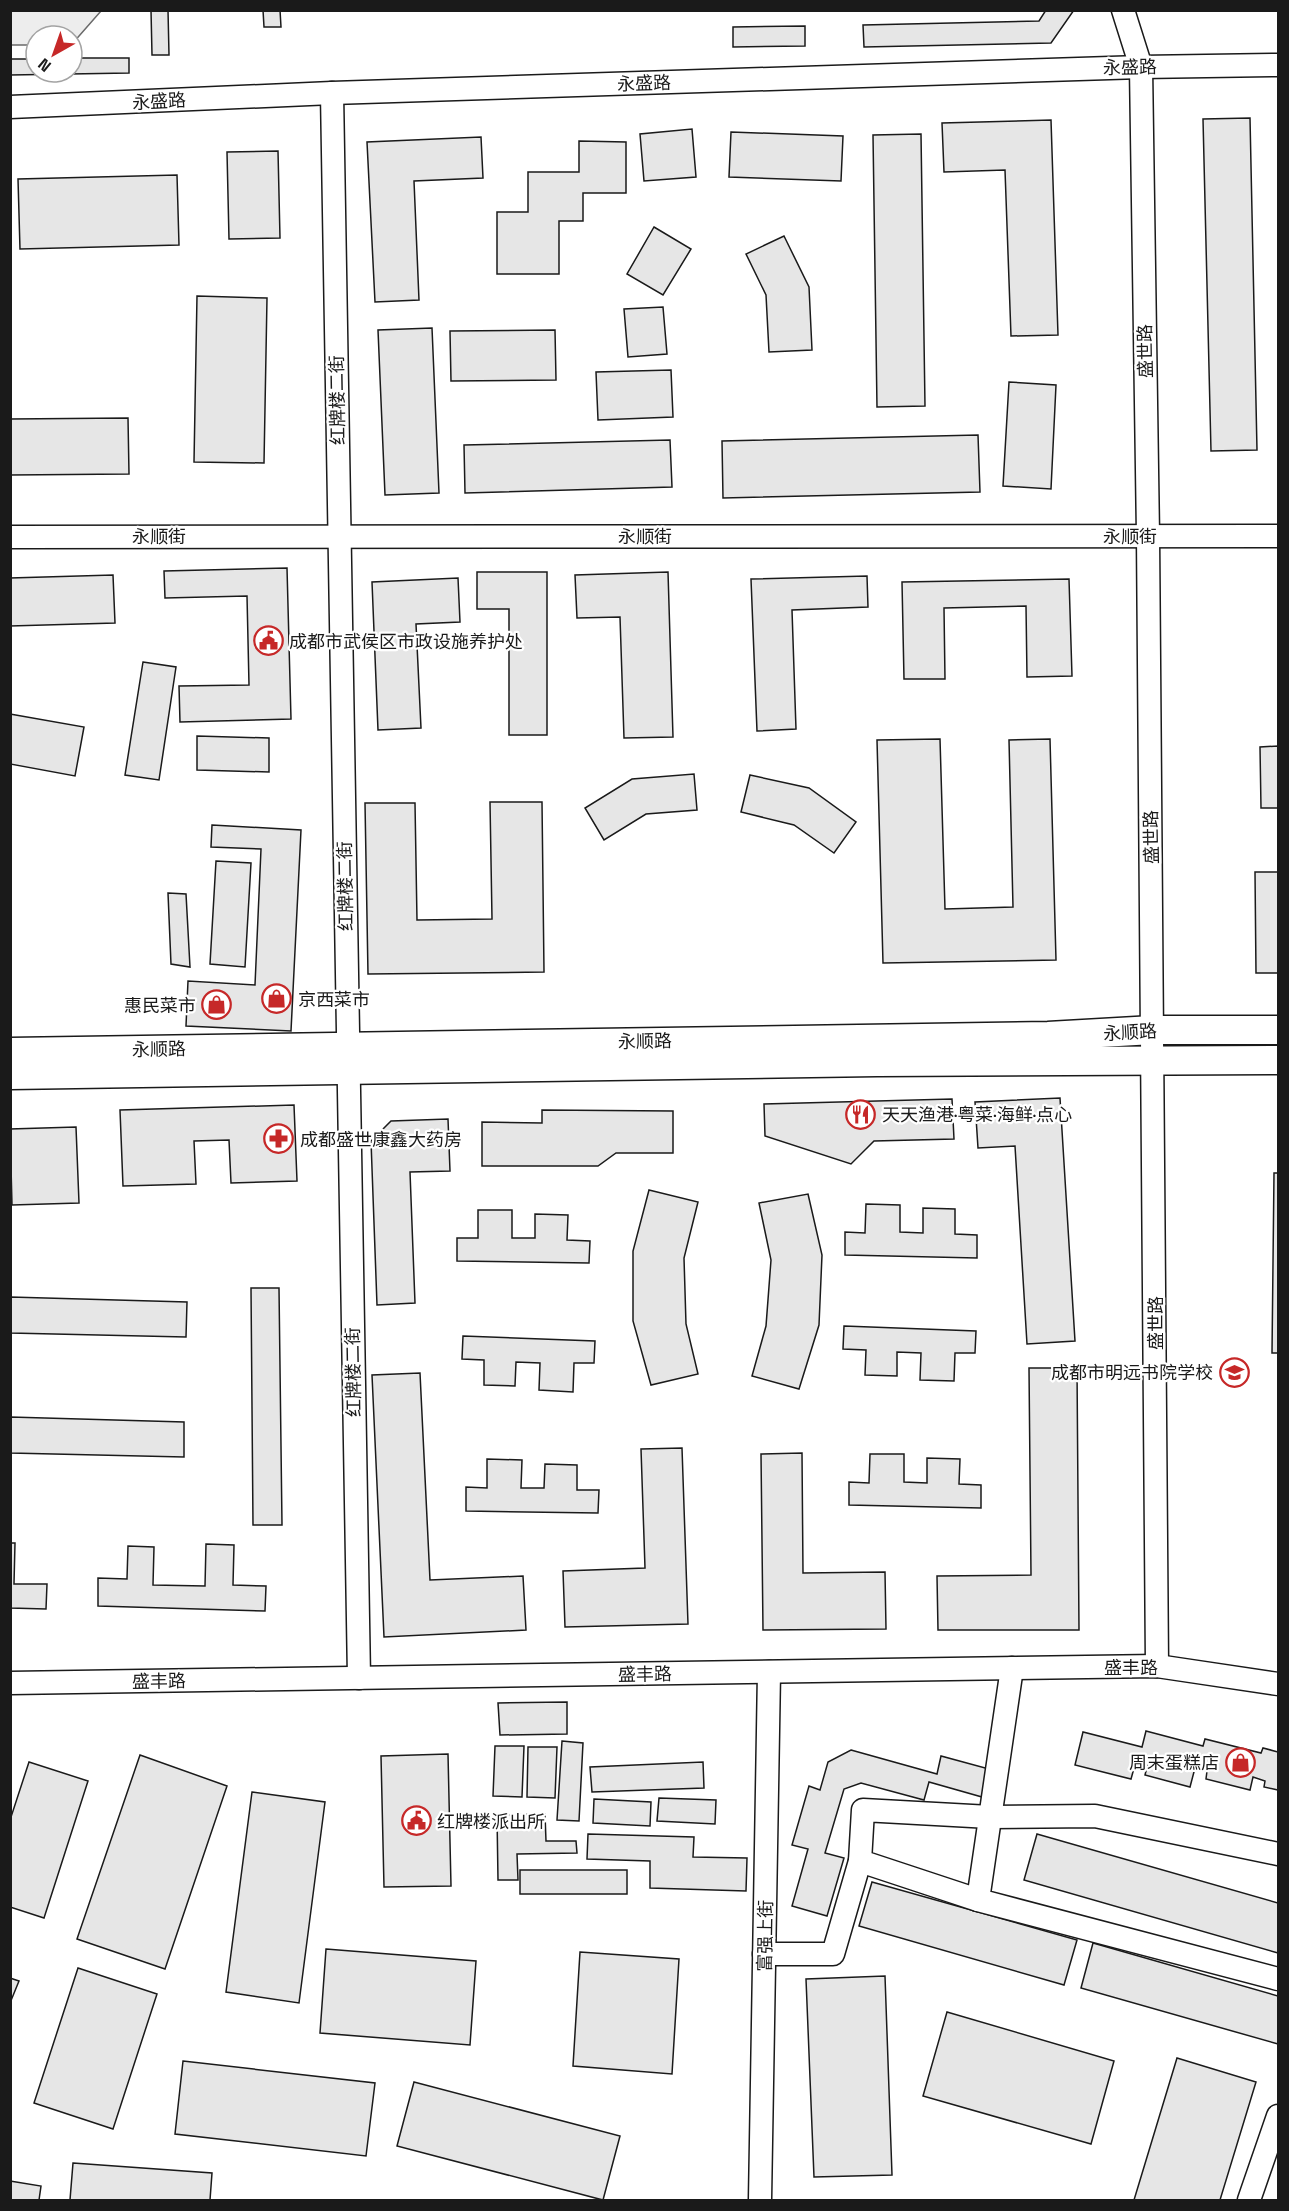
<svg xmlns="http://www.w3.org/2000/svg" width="1289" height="2211" font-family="'Space Grotesk','Noto Sans SC',sans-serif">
	<rect width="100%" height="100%" fill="#fff"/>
	<!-- built -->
	<path fill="#ededed" stroke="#6a6a6a" stroke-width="1.5" d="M10,11L11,10L101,11L72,44V36H36V45H11Z"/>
	<!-- building -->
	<g fill="#e6e6e6" stroke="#1a1a1a" stroke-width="1.5">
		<path d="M151,10H168L169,55H152Z"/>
		<path d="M263,10H280L281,27H264Z"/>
		<path d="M1046,10H1074L1051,43L864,47L863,25L1039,21Z"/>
		<path d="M805,26V46L733,47V27Z"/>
		<path d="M72,58H129V73L10,75V59H36V72H72Z"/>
		<path d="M1250,118L1257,450L1211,451L1203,119Z"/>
		<path d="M1051,120L1058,335L1011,336L1005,170L944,172L942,123Z"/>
		<path d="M692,129L696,177L644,181L640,134Z"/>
		<path d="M731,132L843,136L841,181L729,177Z"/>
		<path d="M921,134L925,406L877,407L873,135Z"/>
		<path d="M481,137L483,178L414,181L419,300L375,302L367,142Z"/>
		<path d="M579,141L626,142V193H583V221H559V274H497V212H528V172H579Z"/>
		<path d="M278,151L280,238L229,239L227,152Z"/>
		<path d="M177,175L179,245L20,249L18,179Z"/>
		<path d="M654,227L691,249L663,295L627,274Z"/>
		<path d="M784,236L809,287L812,350L769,352L766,295L746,254Z"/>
		<path d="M197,296L267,298L264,463L194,462Z"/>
		<path d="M663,307L667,354L628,357L624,309Z"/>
		<path d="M432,328L439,493L385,495L378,330Z"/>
		<path d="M555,330L556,380L451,381L450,331Z"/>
		<path d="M671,370L673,417L598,420L596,372Z"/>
		<path d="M1009,382L1056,385L1051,489L1003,486Z"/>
		<path d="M128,418L129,474L10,475V419Z"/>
		<path d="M978,435L980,492L723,498L722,441Z"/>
		<path d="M670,440L672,487L465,493L464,445Z"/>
		<path d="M287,568L291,719L180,722L179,686L249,685L247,596L165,598L164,571Z"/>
		<path d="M477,572H547V735H509V609H477Z"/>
		<path d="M668,572L673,737L624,738L620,617L577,618L575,575Z"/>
		<path d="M113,575L115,623L10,626V578Z"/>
		<path d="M867,576L868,607L792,610L796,729L757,731L751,579Z"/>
		<path d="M458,578L460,622L416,624L421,728L378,730L372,582Z"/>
		<path d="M1069,579L1072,676L1027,677L1026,606L944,608L945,679H904L902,582Z"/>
		<path d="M143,662L176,667L159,780L125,775Z"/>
		<path d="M10,714L84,727L75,776L10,764Z"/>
		<path d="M197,736L269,738V772L197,770Z"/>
		<path d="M940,739L945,909L1013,907L1009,740L1050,739L1056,960L883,963L877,740Z"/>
		<path d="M1278,746V808H1261L1260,747Z"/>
		<path d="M694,774L697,810L646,814L604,840L585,808L632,779Z"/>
		<path d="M750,775L809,788L856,822L834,853L794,825L741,812Z"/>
		<path d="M490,802H542L544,972L368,974L365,803H415L417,920L492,919Z"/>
		<path d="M212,825L301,830L291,1031L186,1026L188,981L255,985L261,849L211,847Z"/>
		<path d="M216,861L251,863L245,967L210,964Z"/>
		<path d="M1255,872H1278V973H1256Z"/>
		<path d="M168,893L186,894L190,967L171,964Z"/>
		<path d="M1060,1098L1075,1341L1027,1344L1015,1146L978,1148L975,1102Z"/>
		<path d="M952,1099L954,1139L874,1141L851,1164L765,1136L764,1104Z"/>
		<path d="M294,1105L297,1181L231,1183L229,1140L194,1141L196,1184L123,1186L120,1110Z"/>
		<path d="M542,1110L673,1111V1153H616L598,1166H482V1122L542,1123Z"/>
		<path d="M448,1119L450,1171L410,1172L415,1303L377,1305L371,1141L391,1121Z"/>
		<path d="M76,1127L79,1203L12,1205L10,1129Z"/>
		<path d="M1274,1173H1278V1353H1272Z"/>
		<path d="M649,1190L698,1202L684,1258L686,1324L698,1374L651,1385L633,1321V1251Z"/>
		<path d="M808,1194L822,1255L819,1325L799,1389L752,1376L766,1326L771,1260L759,1203Z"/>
		<path d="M866,1204L900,1205V1232L923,1233V1208L955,1209V1234L977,1235V1258L845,1255V1232L865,1233Z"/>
		<path d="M478,1210H512V1238H535V1214L568,1215L567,1240L590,1241L589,1263L457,1261V1238H478Z"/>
		<path d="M251,1288H279L282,1525H253Z"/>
		<path d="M10,1297L187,1302L186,1337L10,1333Z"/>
		<path d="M844,1326L976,1331L975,1353H955L954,1381L920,1380L921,1353L897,1352V1376L865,1375L866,1350L843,1349Z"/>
		<path d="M463,1336L595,1341L594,1363H574L573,1392L539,1390L540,1363L516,1362L515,1386L484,1385V1360L462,1359Z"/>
		<path d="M1029,1368H1077L1079,1630H938L937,1576L1031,1575Z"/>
		<path d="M420,1373L430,1580L523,1576L526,1630L384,1637L372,1375Z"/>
		<path d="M10,1417L184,1422V1457L10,1453Z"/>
		<path d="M682,1448L688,1624L565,1627L563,1571L645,1568L641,1449Z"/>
		<path d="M802,1453L803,1573L885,1572L886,1629L763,1630L761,1454Z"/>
		<path d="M870,1454H904V1482L927,1483V1458L960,1459L959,1484L981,1485V1508L849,1505V1482L869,1483Z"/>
		<path d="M487,1459L522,1460L521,1488H544L545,1464L577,1465V1490H599L598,1513L466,1511V1487L487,1488Z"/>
		<path d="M10,1543H15L14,1584H47L46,1609L10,1608Z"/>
		<path d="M206,1544L234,1545L233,1585L266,1586L265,1611L98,1606V1578L127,1579L128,1546L154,1547L153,1585L205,1586Z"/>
		<path d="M567,1702V1734L500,1735L498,1703Z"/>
		<path d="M1146,1731L1203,1746L1205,1739L1261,1753L1263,1748L1278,1752V1790L1264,1787L1265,1781L1253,1777L1250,1790L1206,1779L1207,1771L1195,1768L1190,1787L1145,1775L1148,1763L1136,1761L1131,1779L1075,1765L1083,1732L1142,1747Z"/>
		<path d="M562,1741L583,1743L579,1821L557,1820Z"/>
		<path d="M495,1746H524L522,1797L493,1796Z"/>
		<path d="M528,1747H557L555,1798L527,1797Z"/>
		<path d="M851,1750L937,1774L941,1756L989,1769L982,1797L929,1782L924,1800L861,1783L844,1789L825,1853L844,1858L827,1916L792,1906L808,1849L792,1845L809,1786L820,1790L828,1762Z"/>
		<path d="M448,1754L451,1886L384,1887L381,1756Z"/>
		<path d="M140,1755L227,1786L165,1969L77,1939Z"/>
		<path d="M29,1762L88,1781L44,1918L10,1907V1820Z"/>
		<path d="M703,1762L704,1788L592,1792L590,1767Z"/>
		<path d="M252,1792L325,1802L299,2003L226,1992Z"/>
		<path d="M659,1798L716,1800L715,1824L657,1821Z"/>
		<path d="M594,1799L651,1802L650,1826L593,1823Z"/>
		<path d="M545,1814L546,1841H576L577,1853L517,1854L518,1880H498L497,1815Z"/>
		<path d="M588,1834L694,1837L693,1857L747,1858L746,1891L650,1888V1861L587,1859Z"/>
		<path d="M1037,1834L1278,1903V1953L1024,1880Z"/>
		<rect x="520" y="1870" width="107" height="24"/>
		<path d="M872,1882L1077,1940L1064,1985L859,1926Z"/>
		<path d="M1093,1943L1278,1996V2044L1081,1988Z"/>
		<path d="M326,1949L476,1961L470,2045L320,2033Z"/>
		<path d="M580,1952L679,1959L672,2074L573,2066Z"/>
		<path d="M78,1968L157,1994L113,2129L34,2103Z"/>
		<path d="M885,1976L892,2175L814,2177L806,1979Z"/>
		<path d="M10,1978L19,1981L10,2003Z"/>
		<path d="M947,2012L1114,2061L1091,2144L923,2096Z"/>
		<path d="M1177,2058L1256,2082L1220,2200H1134Z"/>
		<path d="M183,2061L375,2083L366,2156L175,2134Z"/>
		<path d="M414,2082L620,2136L603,2200L397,2146Z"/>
		<path d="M73,2163L212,2173L210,2200H70Z"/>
		<path d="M10,2181L41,2186L39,2200H10Z"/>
	</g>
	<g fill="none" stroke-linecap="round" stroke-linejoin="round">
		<defs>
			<g id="minor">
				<path d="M1123,10L1141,67L1148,536L1157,1666"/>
				<path d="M332,93L359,1678"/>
				<path d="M10,107L332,93L1141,67L1278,65"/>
				<path d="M10,537L1278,536"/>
				<path d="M1012,1668L978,1900L1278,1979"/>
				<path d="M10,1683L1157,1666L1278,1684"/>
				<path d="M978,1900L860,1861L863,1810L990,1817L1095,1816L1278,1854"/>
				<path d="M764,1954H833L860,1861"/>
				<path d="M760,2200L769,1672"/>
				<path d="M1249,2200L1278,2116"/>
			</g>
			<g id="major">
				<path d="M10,1052L1048,1036L1153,1030H1278"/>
				<path d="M10,1075L877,1062L1278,1060"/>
			</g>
		</defs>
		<!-- minor casing -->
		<use href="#minor" stroke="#1a1a1a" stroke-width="25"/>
		<!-- major casing -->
		<use href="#major" stroke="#1a1a1a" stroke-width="31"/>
		<!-- minor -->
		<use href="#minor" stroke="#fff" stroke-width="22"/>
		<!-- major -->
		<use href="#major" stroke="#fff" stroke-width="28"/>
	</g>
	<!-- icons -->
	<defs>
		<symbol id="civic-ring" viewBox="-11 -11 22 22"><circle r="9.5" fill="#fff" stroke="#c62828" stroke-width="1.5"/><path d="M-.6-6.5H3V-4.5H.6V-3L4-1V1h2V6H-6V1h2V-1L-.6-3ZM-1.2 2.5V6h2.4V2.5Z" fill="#c62828"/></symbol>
		<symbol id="shop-ring" viewBox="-11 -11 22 22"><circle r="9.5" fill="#fff" stroke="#c62828" stroke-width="1.5"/><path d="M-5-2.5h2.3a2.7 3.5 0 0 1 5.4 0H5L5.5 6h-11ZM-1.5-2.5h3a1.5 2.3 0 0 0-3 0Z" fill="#c62828"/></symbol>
		<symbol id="restaurant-ring" viewBox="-11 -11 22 22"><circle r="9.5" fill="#fff" stroke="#c62828" stroke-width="1.5"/><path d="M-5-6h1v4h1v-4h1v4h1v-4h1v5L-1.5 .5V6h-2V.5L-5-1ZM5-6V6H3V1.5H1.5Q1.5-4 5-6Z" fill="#c62828"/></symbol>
		<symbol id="pharmacy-ring" viewBox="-11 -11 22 22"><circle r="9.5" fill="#fff" stroke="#c62828" stroke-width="1.5"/><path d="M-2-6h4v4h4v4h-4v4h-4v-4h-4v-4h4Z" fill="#c62828"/></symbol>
		<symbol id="school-ring" viewBox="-11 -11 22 22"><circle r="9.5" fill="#fff" stroke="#c62828" stroke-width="1.5"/><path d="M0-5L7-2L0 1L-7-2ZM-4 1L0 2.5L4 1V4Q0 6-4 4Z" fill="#c62828"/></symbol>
	</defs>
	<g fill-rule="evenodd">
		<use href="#civic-ring" x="252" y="624" width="33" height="33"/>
		<use href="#shop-ring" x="260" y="982" width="33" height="33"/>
		<use href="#shop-ring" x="200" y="988" width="33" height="33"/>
		<use href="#restaurant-ring" x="844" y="1098" width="33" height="33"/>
		<use href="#pharmacy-ring" x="262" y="1122" width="33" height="33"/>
		<use href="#school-ring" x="1218" y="1356" width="33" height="33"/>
		<use href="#shop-ring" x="1224" y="1746" width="33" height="33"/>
		<use href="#civic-ring" x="400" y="1804" width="33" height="33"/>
	</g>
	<g text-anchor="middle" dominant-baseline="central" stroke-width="4.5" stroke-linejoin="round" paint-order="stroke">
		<!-- street labels -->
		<g font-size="18" fill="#1a1a1a" stroke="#fff">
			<text transform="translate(1130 67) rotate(-1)">永盛路</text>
			<text transform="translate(644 83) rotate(-2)">永盛路</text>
			<text transform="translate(159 101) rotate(-3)">永盛路</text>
			<text transform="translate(1145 351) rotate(-91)">盛世路</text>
			<text transform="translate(337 400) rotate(-91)">红牌楼二街</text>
			<text x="159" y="536">永顺街</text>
			<text x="645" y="536">永顺街</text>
			<text x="1130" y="536">永顺街</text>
			<text transform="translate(1151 837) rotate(-91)">盛世路</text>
			<text transform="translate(345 886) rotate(-91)">红牌楼二街</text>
			<text transform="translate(1130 1032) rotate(-3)">永顺路</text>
			<text transform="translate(645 1041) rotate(-1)">永顺路</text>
			<text transform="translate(159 1049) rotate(-1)">永顺路</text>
			<text transform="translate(1155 1323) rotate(-90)">盛世路</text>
			<text transform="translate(353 1372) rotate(-91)">红牌楼二街</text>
			<text x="1131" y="1667">盛丰路</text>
			<text transform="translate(645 1674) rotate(-1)">盛丰路</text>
			<text transform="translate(159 1681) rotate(-1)">盛丰路</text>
			<text transform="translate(765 1936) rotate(-89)">富强上街</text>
		</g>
		<!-- poi labels -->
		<g font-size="18" fill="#1a1a1a" stroke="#fff" text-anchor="start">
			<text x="289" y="641">成都市武侯区市政设施养护处</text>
			<text x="298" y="999">京西菜市</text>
			<text x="196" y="1005" text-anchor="end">惠民菜市</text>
			<text x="882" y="1114">天天渔港·粤菜·海鲜·点心</text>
			<text x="300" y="1139">成都盛世康鑫大药房</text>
			<text x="1213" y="1372" text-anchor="end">成都市明远书院学校</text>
			<text x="1219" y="1762" text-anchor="end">周末蛋糕店</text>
			<text x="437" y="1821">红牌楼派出所</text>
		</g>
	</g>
	<!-- border -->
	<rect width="1289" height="2211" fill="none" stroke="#1a1a1a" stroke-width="24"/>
	<!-- north arrow -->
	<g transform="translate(54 54) rotate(220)"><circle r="28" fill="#ffffff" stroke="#a3a3a3" stroke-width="1.5"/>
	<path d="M0-4.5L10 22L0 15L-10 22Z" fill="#c62828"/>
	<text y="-9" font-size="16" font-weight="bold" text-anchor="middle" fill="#1a1a1a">N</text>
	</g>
</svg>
